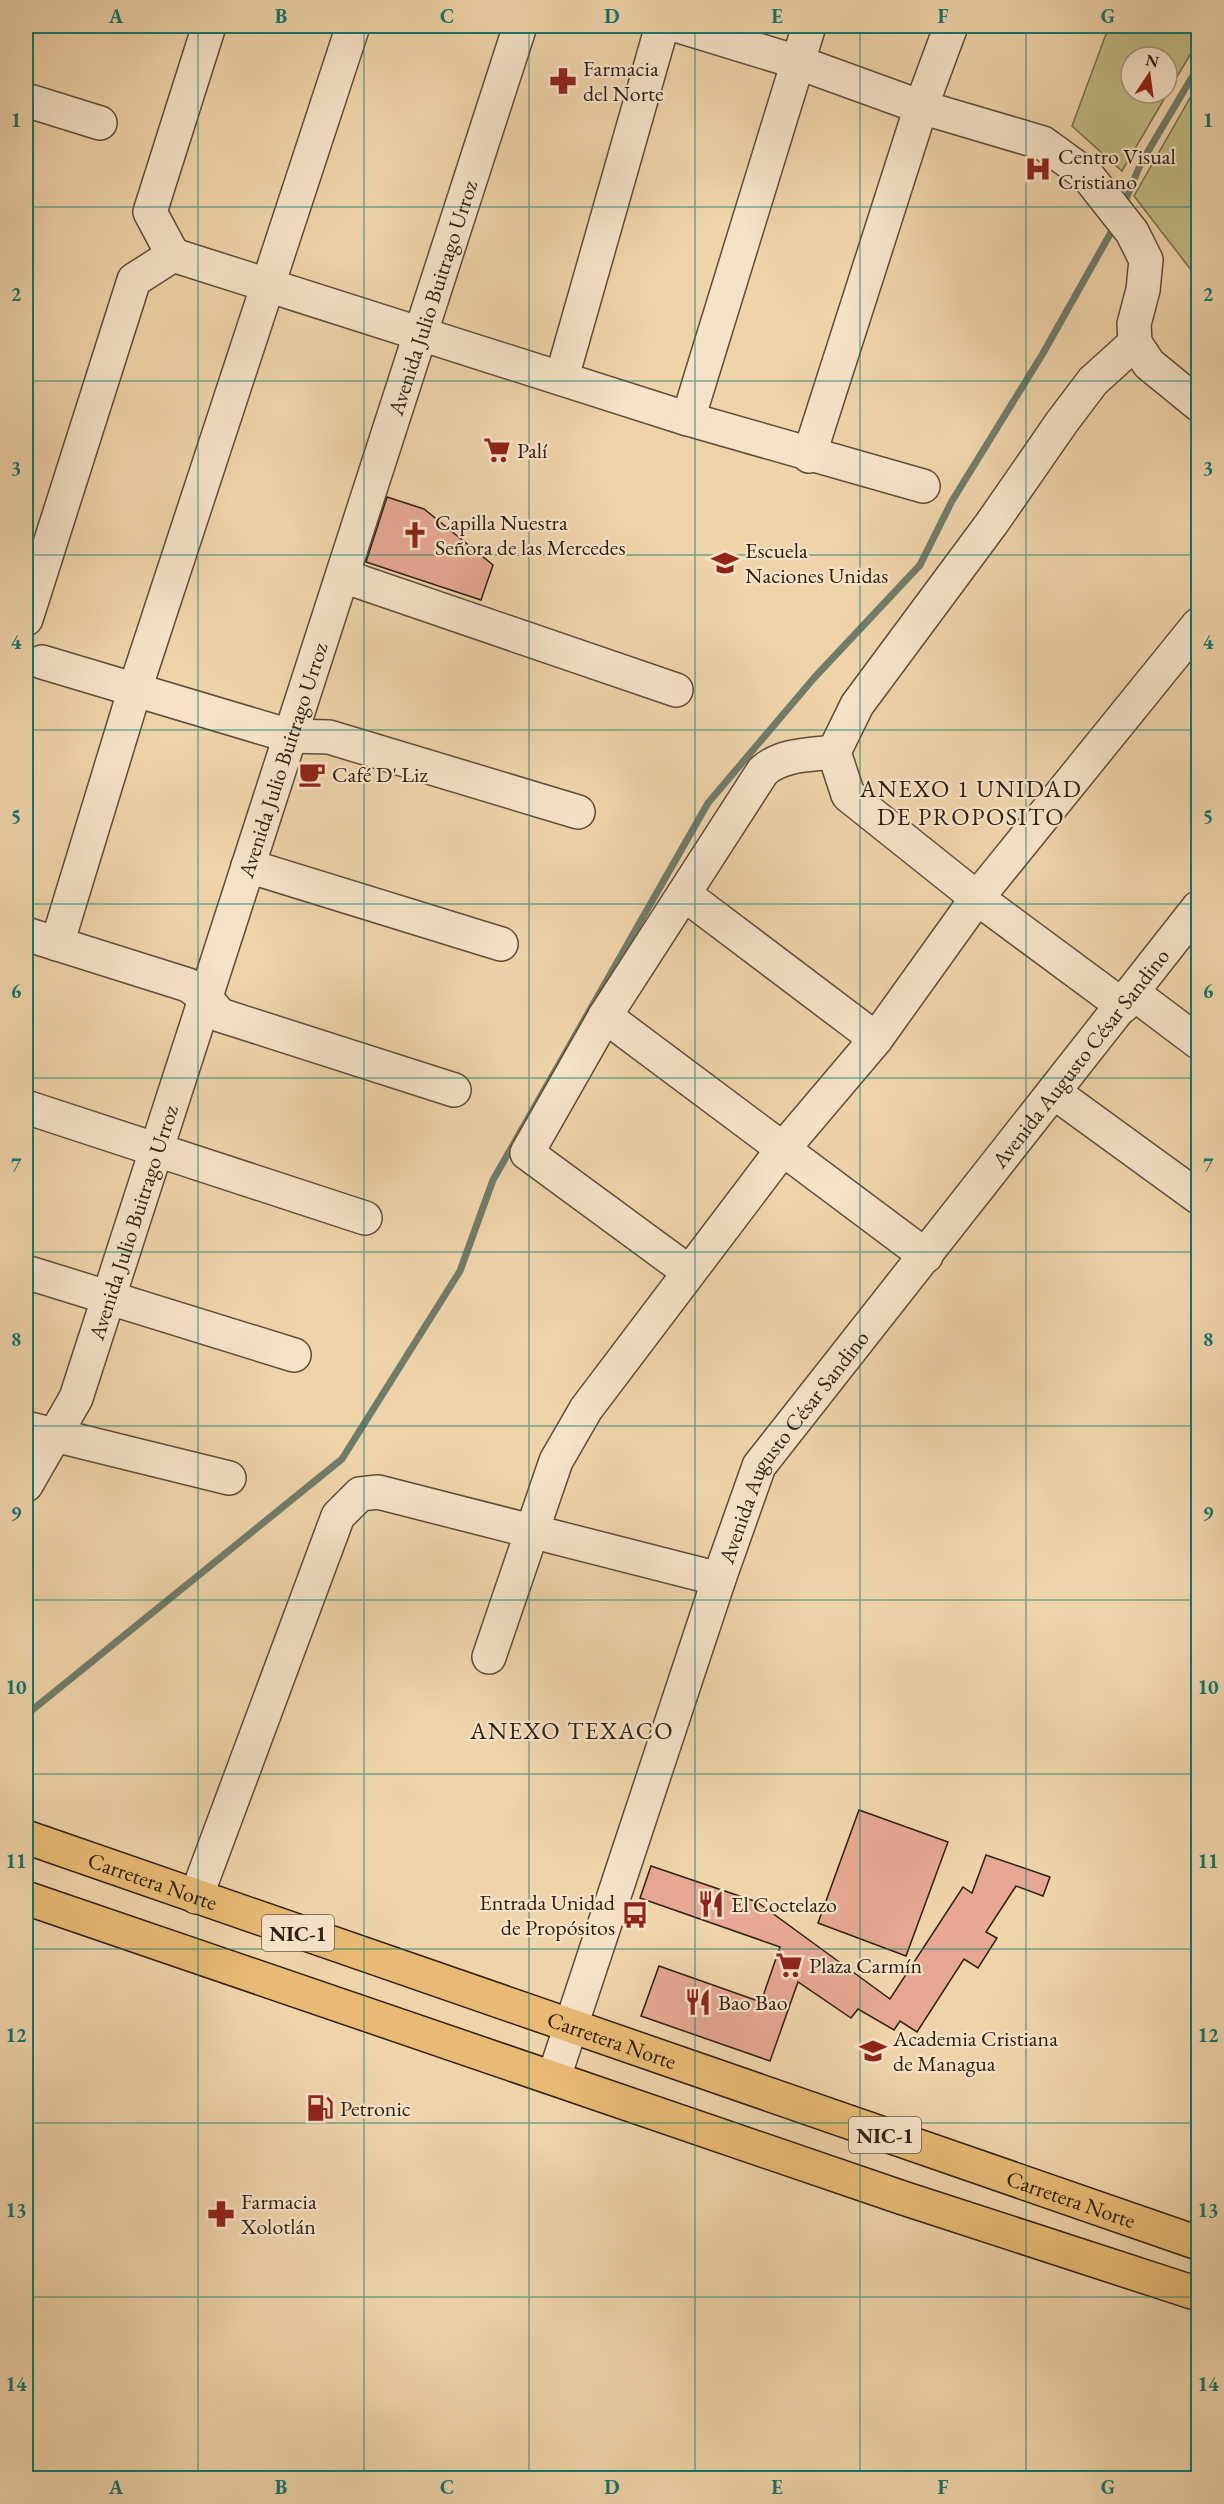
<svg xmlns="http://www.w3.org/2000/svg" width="1224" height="2504" font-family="'EB Garamond',serif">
	<rect width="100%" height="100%" fill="#efd3a9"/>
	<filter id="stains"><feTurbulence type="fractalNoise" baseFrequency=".00333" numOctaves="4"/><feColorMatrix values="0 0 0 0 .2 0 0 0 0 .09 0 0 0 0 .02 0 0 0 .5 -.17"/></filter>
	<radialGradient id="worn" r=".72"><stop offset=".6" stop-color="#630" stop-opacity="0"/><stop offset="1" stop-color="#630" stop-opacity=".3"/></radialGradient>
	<!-- green -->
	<g fill="#c0ba83" stroke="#786d4c" stroke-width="1.5" fill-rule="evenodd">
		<path d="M1109,26H1192L1198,28V41L1122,171L1072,126ZM1131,57H1167V93H1131Z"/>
		<path d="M1198,84V279L1134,196Z"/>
	</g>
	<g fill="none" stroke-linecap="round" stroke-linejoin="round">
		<!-- stream -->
		<g stroke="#707c6a" stroke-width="7">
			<path d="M1123,206L1141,163L1198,67"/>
			<path d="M26,1715L342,1459L460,1271L493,1180L708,803L814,678L920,565L952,501L1042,355L1114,227"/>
		</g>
	</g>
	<!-- building -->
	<g fill="#e6a892" stroke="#2f2014" stroke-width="1.5">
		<path d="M387,497L424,509L493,565L481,600L366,562Z"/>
		<path d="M859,1810L948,1842L906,1956L818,1923Z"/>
		<path d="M986,1855L1050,1877L1043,1896L1016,1886L986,1932L997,1938L978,1968L964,1959L917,2032L900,2021L894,2030L858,2009L851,2018L798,1982L770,2061L641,2016L659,1966L761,2002L780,1947L640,1898L651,1866L757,1902L890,1999L963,1887L972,1893Z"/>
	</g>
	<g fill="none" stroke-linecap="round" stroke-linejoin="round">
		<defs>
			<g id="minor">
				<path d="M679,26L797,62L921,107L1043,143L1087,175L1132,232L1146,260L1143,290L1134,324L1135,343L1149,364L1198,404"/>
				<path d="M26,100L100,123"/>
				<path d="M173,255L688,419L923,486"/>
				<path d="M562,377L662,26"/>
				<path d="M688,419L809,26"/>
				<path d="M809,456L921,107L951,26"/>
				<path d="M343,576L676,690"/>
				<path d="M26,619L134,280L173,255L150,212L209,26"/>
				<path d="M42,662L290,736L329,737L578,812"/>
				<path d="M248,866L501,944"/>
				<path d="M684,894L876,1039"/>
				<path d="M26,934L188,985L205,997L220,1015L454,1090"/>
				<path d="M57,944L135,689L353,26"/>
				<path d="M1133,993L1198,1042"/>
				<path d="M1123,1006L977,898L848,795L834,752L857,705L992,523L1062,422L1093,381L1135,343"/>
				<path d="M605,1016L926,1256"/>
				<path d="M1055,1093L1198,1197"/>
				<path d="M26,1107L365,1218"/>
				<path d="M26,1272L294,1355"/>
				<path d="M689,1272L527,1153L605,1016L763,771C782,754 809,755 834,752"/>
				<path d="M26,1428L229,1478"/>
				<path id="s1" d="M26,1485L76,1398L520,26"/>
				<path d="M489,1657L556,1461L586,1409L782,1150L876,1039L977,898L1198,625"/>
				<path d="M196,1897L338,1516L360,1494L378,1492L719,1579"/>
				<path id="s2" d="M554,2077L719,1579L759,1466L1198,908"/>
			</g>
			<g id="highway">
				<path id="s3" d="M26,1837L1198,2243"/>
				<path d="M26,1898L903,2198L1198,2294"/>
			</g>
		</defs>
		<!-- minor casing -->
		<use href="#minor" stroke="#5f4d39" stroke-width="36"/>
		<!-- highway casing -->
		<use href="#highway" stroke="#2f2014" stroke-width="36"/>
		<!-- minor -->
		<use href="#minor" stroke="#f5e2c7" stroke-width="33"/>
		<!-- highway -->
		<use href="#highway" stroke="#e8ba74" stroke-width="33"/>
	</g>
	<!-- grid -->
	<path fill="none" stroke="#0f766e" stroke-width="1.5" stroke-opacity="0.55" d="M198,26V2478M364,26V2478M529,26V2478M695,26V2478M860,26V2478M1026,26V2478M26,207H1198M26,381H1198M26,555H1198M26,730H1198M26,904H1198M26,1078H1198M26,1252H1198M26,1426H1198M26,1600H1198M26,1774H1198M26,1949H1198M26,2123H1198M26,2297H1198"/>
	<!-- icons -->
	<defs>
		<symbol id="pharmacy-bare" viewBox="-9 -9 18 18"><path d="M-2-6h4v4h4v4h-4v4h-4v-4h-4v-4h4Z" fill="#8f2418" stroke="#f5e2c7" stroke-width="2.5" paint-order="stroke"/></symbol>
		<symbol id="hospital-bare" viewBox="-9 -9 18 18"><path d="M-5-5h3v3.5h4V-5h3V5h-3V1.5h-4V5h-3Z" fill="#8f2418" stroke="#f5e2c7" stroke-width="2.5" paint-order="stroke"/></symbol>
		<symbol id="supermarket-bare" viewBox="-9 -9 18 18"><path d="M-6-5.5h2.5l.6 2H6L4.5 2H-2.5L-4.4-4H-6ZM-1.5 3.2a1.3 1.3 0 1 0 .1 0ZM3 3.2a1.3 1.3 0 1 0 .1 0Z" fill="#8f2418" stroke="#f5e2c7" stroke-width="2.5" paint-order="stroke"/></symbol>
		<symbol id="church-bare" viewBox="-9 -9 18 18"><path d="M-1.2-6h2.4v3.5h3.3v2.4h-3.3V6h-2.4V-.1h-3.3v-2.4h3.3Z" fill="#8f2418" stroke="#f5e2c7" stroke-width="2.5" paint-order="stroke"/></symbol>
		<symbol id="school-bare" viewBox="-9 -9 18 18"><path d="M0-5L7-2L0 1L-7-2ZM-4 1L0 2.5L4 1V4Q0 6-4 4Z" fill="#8f2418" stroke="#f5e2c7" stroke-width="2.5" paint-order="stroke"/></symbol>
		<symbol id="cafe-bare" viewBox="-9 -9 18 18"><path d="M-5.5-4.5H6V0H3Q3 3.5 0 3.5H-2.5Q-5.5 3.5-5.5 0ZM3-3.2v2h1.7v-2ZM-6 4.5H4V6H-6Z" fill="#8f2418" stroke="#f5e2c7" stroke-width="2.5" paint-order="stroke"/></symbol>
		<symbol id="restaurant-bare" viewBox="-9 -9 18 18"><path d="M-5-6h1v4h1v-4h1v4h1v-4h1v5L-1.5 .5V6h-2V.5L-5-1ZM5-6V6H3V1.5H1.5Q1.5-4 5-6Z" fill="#8f2418" stroke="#f5e2c7" stroke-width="2.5" paint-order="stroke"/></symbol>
		<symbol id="bus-bare" viewBox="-9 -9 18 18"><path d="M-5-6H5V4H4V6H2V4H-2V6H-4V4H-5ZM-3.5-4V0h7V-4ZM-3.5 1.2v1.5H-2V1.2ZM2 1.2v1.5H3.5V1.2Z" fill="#8f2418" stroke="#f5e2c7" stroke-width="2.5" paint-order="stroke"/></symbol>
		<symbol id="fuel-bare" viewBox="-9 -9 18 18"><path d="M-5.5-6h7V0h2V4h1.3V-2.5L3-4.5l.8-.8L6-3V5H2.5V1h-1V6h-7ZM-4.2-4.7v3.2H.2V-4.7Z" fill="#8f2418" stroke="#f5e2c7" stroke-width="2.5" paint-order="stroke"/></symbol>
	</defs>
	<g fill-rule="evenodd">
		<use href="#pharmacy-bare" x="544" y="62" width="38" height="38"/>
		<use href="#hospital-bare" x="1019" y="150" width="38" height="38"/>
		<use href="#supermarket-bare" x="478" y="431" width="38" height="38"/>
		<use href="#church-bare" x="396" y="516" width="38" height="38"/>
		<use href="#school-bare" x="706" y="544" width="38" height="38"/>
		<use href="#cafe-bare" x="293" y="755" width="38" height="38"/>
		<use href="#restaurant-bare" x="692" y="1885" width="38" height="38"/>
		<use href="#bus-bare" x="616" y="1896" width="38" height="38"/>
		<use href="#supermarket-bare" x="770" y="1946" width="38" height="38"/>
		<use href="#restaurant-bare" x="679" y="1983" width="38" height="38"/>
		<use href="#school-bare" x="854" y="2032" width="38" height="38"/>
		<use href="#fuel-bare" x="301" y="2089" width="38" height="38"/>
		<use href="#pharmacy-bare" x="202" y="2195" width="38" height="38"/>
	</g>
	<g text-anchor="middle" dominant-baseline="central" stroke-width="4.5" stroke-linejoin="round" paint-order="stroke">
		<!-- shield labels -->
		<g fill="#f5e2c7" stroke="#6a5a4a" stroke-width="1.5">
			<rect x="262" y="1915" width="72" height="36" rx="4.5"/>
			<rect x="849" y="2117" width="72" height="36" rx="4.5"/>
		</g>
		<g font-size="21" font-weight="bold" fill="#2f2014">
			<text x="298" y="1933">NIC-1</text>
			<text x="885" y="2135">NIC-1</text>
		</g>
		<!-- poi labels -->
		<g font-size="22" fill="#2f2014" stroke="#f5e2c7" text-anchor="start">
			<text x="583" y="68">Farmacia<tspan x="583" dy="25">del Norte</tspan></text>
			<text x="1058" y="156">Centro Visual<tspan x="1058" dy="25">Cristiano</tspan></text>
			<text x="517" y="450">Palí</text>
			<text x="435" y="522">Capilla Nuestra<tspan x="435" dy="25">Señora de las Mercedes</tspan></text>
			<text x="745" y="550">Escuela<tspan x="745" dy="25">Naciones Unidas</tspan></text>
			<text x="332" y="774">Café D' Liz</text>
			<text x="615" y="1902" text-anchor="end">Entrada Unidad<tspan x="615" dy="25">de Propósitos</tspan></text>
			<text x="731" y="1904">El Coctelazo</text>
			<text x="809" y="1965">Plaza Carmín</text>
			<text x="718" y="2002">Bao Bao</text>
			<text x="893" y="2038">Academia Cristiana<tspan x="893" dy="25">de Managua</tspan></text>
			<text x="340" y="2108">Petronic</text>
			<text x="241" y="2201">Farmacia<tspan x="241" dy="25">Xolotlán</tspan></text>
		</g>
		<!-- street labels -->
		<g font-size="22" fill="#2f2014" stroke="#f5e2c7">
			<text stroke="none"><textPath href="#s1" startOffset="1257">Avenida Julio Buitrago Urroz</textPath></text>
			<text stroke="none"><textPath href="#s1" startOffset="771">Avenida Julio Buitrago Urroz</textPath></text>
			<text stroke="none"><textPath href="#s2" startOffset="1164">Avenida Augusto César Sandino</textPath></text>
			<text stroke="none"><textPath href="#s1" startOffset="285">Avenida Julio Buitrago Urroz</textPath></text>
			<text stroke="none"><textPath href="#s2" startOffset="678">Avenida Augusto César Sandino</textPath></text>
			<text stroke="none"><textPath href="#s3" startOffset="134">Carretera Norte</textPath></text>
			<text stroke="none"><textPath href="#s3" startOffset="620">Carretera Norte</textPath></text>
			<text stroke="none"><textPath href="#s3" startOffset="1106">Carretera Norte</textPath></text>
		</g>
		<!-- neighbourhood labels -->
		<g font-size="24" letter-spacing="1.5" fill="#2f2014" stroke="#f5e2c7">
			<text x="971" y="788">ANEXO 1 UNIDAD<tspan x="971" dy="28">DE PROPOSITO</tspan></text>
			<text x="572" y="1730">ANEXO TEXACO</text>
		</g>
	</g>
	<!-- margin -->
	<rect width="1224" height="2504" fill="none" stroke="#efd3a9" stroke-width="66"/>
	<!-- north arrow -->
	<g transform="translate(1149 75) rotate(13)"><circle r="28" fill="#f5e2c7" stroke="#a6947f" stroke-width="1.5"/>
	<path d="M0-4.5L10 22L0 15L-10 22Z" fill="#8f2418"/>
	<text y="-9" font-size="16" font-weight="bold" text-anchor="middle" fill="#2f2014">N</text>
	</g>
	<rect x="33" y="33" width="1158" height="2438" fill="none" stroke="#0f766e" stroke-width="2"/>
	<g font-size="20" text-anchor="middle" font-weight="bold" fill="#0f766e">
		<text x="116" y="23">A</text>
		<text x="281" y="23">B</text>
		<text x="447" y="23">C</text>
		<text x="612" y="23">D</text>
		<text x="777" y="23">E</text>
		<text x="943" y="23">F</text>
		<text x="1108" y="23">G</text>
		<text x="16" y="127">1</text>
		<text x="1208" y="127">1</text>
		<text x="16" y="301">2</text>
		<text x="1208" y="301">2</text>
		<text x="16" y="475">3</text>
		<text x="1208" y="475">3</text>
		<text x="16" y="649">4</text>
		<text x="1208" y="649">4</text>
		<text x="16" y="823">5</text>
		<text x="1208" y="823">5</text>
		<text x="16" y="998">6</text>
		<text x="1208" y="998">6</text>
		<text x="16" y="1172">7</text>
		<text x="1208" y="1172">7</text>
		<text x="16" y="1346">8</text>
		<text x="1208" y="1346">8</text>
		<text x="16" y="1520">9</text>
		<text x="1208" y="1520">9</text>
		<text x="16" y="1694">10</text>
		<text x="1208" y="1694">10</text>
		<text x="16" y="1868">11</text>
		<text x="1208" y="1868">11</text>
		<text x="16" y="2042">12</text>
		<text x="1208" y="2042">12</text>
		<text x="16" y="2217">13</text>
		<text x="1208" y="2217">13</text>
		<text x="16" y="2391">14</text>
		<text x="1208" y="2391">14</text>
		<text x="116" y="2494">A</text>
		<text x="281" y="2494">B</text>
		<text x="447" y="2494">C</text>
		<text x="612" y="2494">D</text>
		<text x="777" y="2494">E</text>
		<text x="943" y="2494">F</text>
		<text x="1108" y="2494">G</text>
	</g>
	<rect width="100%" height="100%" filter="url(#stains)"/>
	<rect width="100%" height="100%" fill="url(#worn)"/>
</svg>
